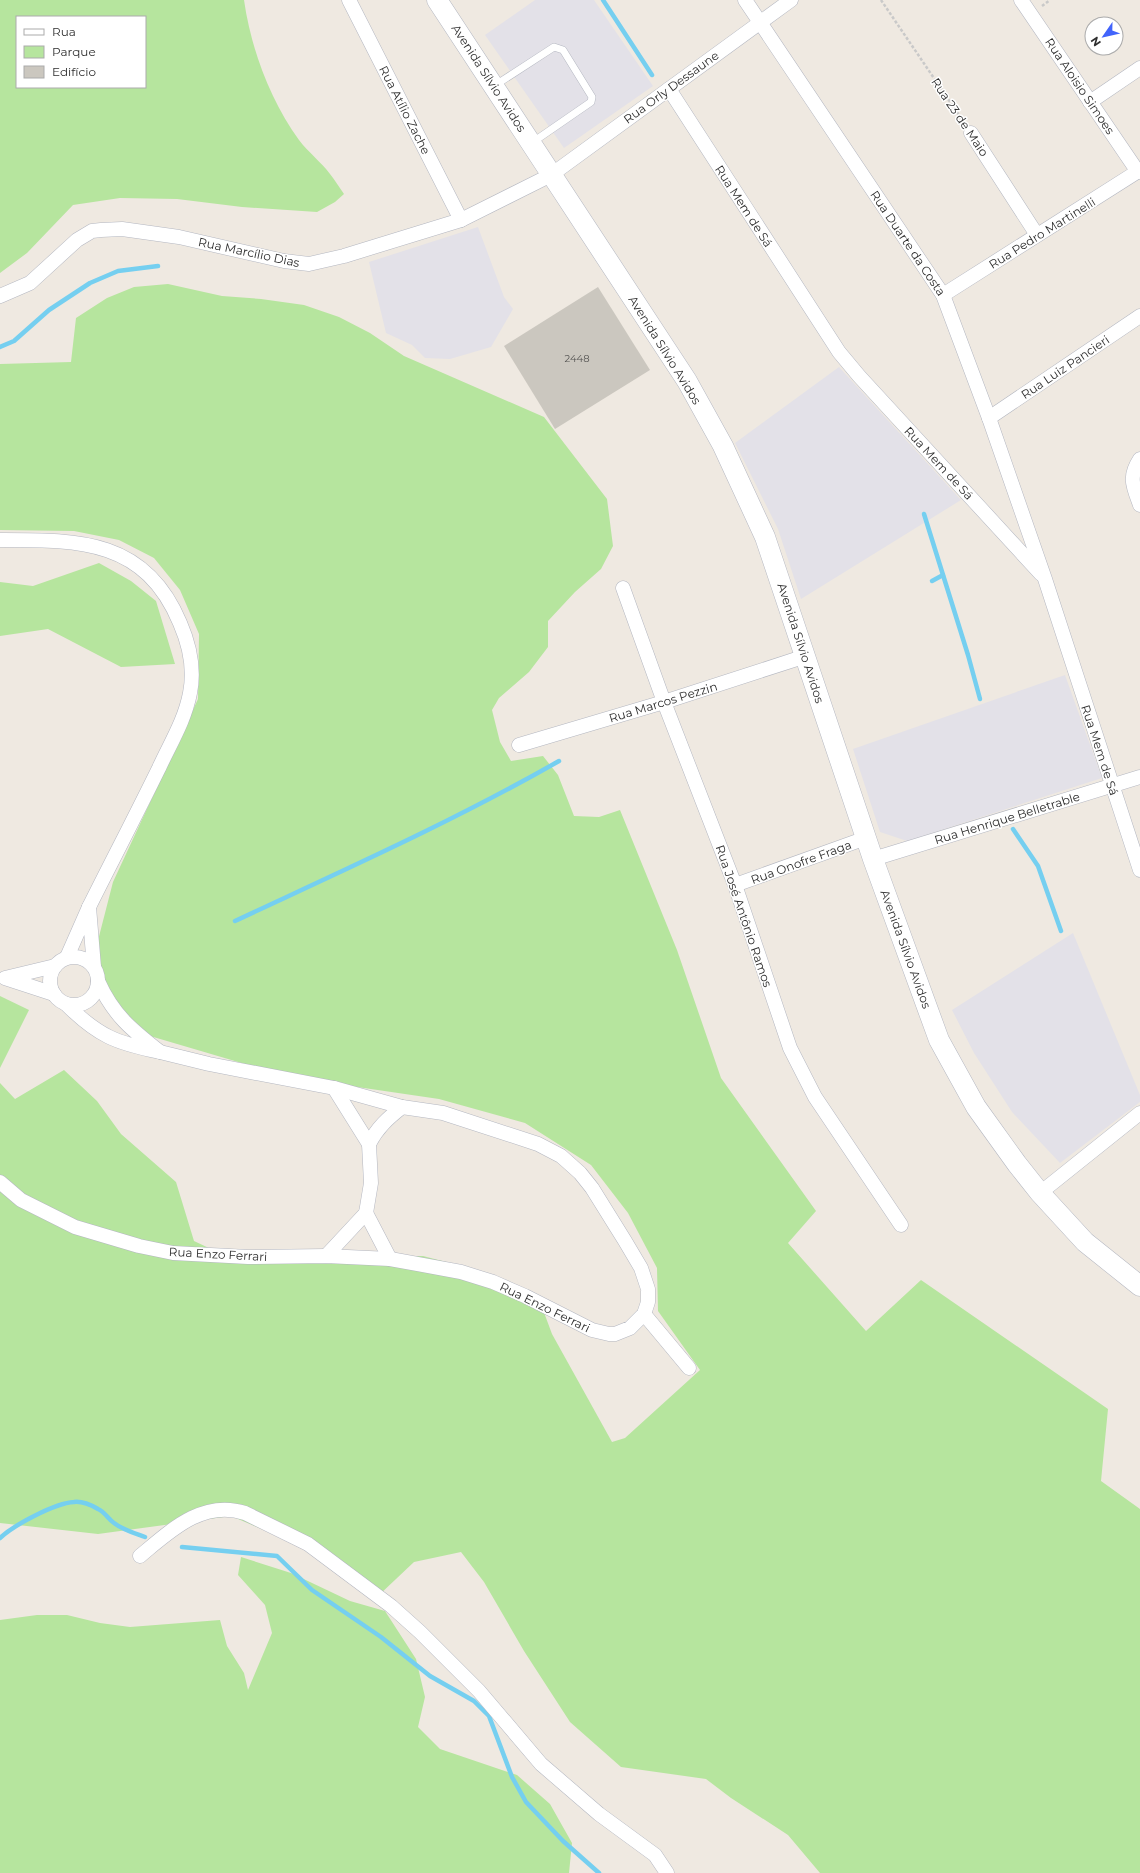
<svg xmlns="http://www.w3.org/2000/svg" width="1140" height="1873" font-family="Montserrat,sans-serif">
	<rect width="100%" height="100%" fill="#efe9e1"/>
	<!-- industrial -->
	<g fill="#e3e1e8">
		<path d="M535,0H594L653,86L564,148L485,35Z"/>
		<path d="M478,227L504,297L513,309L491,347L450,359L425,358L412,345L386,333L369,262Z"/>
		<path d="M839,367L961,500L801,599L778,529L735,443Z"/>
		<path d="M1065,675L1102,778L907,841L880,832L853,749Z"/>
		<path d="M1073,933L1140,1095V1102L1060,1163L1012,1112L974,1053L952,1010Z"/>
	</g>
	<!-- green -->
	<g fill="#b6e59e" fill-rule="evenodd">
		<path d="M0,0H244C251,49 270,100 299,140C308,152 321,162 330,174C335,180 339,187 344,194L335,202L317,212L242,207L177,199L120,198L73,205L27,253L0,273ZM17,17H145V87H17Z"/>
		<path d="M168,284L222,296L261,299L304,305L339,317L370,333L404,356L544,417L607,499L613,546L601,569L575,592L548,621V647L529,672L499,698L492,710L500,742L511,761L543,756L558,775L574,816L599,817L620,810L677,950L721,1078L816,1211L788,1243L866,1331L921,1280L1108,1409L1101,1481L1140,1509V1873H820L788,1835L731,1798L706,1779L621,1767L570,1722L524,1651L484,1582L461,1552L414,1562L378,1596L292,1542L231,1516L98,1534L0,1523V1083L15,1099L64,1070L97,1101L121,1134L176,1182L194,1241L230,1258L423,1256L477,1270L539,1299L552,1334L612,1442L625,1438L700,1370L658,1311L657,1268L628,1213L591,1165L525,1123L439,1099L289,1077L150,1036L111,999L95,952L113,882L198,699L199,634L180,590L154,558L119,540L74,531L0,530V364L71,362L76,318L107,298L134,287Z"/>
		<path d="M99,563L131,581L156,601L175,664L121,667L48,629L0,636V582L33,586Z"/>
		<path d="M0,996L29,1010L0,1068Z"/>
		<path d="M241,1557L291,1573L350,1601L385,1611L416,1659L425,1697L418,1727L440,1749L517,1775L550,1804L572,1843L569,1873H0V1620L37,1615H67L100,1623L130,1627L220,1620L227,1646L244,1673L248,1690L272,1633L265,1605L238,1575Z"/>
	</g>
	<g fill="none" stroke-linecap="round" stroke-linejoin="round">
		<!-- stream -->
		<g stroke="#75cff0" stroke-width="4.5">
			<path d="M603,0L652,75"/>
			<path d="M0,347L14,341L49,310L90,283L118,271L158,266"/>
			<path d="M924,514L968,655L980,699"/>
			<path d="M932,581L943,575"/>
			<path d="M1013,829L1038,866L1061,931"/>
			<path d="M235,921C344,870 454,821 559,761"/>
			<path d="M0,1538C14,1525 55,1503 74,1502C82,1501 91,1505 98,1509C105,1512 108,1519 114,1523C123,1530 134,1533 145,1537"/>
			<path d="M182,1547L277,1556L312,1590L381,1637L430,1676L474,1701L489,1716L512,1777L526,1802L563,1841L599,1873"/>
		</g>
	</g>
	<!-- building -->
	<path fill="#cbc7bf" d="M598,287L650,370L555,429L504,346Z"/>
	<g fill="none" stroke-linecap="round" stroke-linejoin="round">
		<defs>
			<path id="service" d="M494,86L554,47L563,50L592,97L591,102L533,142"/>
			<g id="minor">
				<path d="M349,0L461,220"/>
				<path d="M745,0L943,295L989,418L1045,579L1140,870"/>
				<path d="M1021,0L1138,172"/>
				<path d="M669,89L839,352L859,376L1041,574"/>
				<path d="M1090,102L1140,68"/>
				<path d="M971,133L1037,235"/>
				<path d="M943,295L1140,170"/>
				<path d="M0,296L30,283L77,240L92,231L101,230L122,229L179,237L284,261L309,264L344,256L461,220L551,175L791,0"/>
				<path d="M989,418L1140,316"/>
				<path d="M1140,459C1128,477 1133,486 1140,505"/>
				<path d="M0,540C79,540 145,539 180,623C190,646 195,668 190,693C185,720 170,744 159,768C136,815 112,861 89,907"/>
				<path d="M623,588L664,702L735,885L790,1048L815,1097L901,1225"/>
				<path d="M519,745L664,702L806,656"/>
				<path d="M873,859L1140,777"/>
				<path d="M735,885L866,838"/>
				<circle cx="74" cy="981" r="24"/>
				<path d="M67,957L89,907L94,967"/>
				<path d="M54,994L5,978L55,966"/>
				<path d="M66,1004C98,1036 116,1043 160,1052C132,1030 113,1015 98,981"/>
				<path d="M334,1088L369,1144C377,1128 388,1118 402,1107"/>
				<path d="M0,1182L21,1200L75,1227L139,1246L173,1253L248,1257L326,1256L390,1259L461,1272L493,1282L525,1296L592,1330L609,1334H615L630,1328L644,1314L648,1302V1289L641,1268L625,1241L592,1188L580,1173L561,1156L538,1144L443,1113L402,1107L334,1088L209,1064L160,1052"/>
				<path d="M1040,1193L1140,1113"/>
				<path d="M366,1213L371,1183L369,1144"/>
				<path d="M326,1256L366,1213L390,1259"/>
				<path d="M644,1314L689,1368"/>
				<path d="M140,1556C170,1531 203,1499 245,1513L308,1544L391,1606L420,1632L479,1691L541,1764L599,1814L655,1855L667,1873"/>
			</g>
			<path id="secondary" d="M437,0L687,381L723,446L765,537L873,859L939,1040L976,1107L1017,1164L1040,1193L1085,1242L1140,1286"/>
		</defs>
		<!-- service casing -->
		<use href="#service" stroke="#b4b7c1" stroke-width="8"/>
		<!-- minor casing -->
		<use href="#minor" stroke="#b4b7c1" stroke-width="15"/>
		<!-- secondary casing -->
		<use href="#secondary" stroke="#b4b7c1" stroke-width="21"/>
		<!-- path -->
		<g stroke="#c9c9c9" stroke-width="2.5" stroke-dasharray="3 2" stroke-linecap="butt">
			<path d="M881,0L963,121"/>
			<path d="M1042,6L1050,0"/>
		</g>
		<!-- service -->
		<use href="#service" stroke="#fff" stroke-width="7"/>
		<!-- minor -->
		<use href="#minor" stroke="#fff" stroke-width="14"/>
		<!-- secondary -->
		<use href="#secondary" stroke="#fff" stroke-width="20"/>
	</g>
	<g text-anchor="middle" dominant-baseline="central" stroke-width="3" stroke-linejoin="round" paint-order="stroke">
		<!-- number labels -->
		<g font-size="10" fill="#555452">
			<text x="577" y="358">2448</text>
		</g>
		<!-- street labels -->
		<g font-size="12" fill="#2e2e2e" stroke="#fff">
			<text transform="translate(489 78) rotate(57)">Avenida Sílvio Avidos</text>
			<text transform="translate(1080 86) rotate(56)">Rua Aloisio Simoes</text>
			<text transform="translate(671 87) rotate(-36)">Rua Orly Dessaune</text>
			<text transform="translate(405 110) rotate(63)">Rua Atílio Zache</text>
			<text transform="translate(960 117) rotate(56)">Rua 23 de Maio</text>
			<text transform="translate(744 206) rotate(57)">Rua Mem de Sá</text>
			<text transform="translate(1042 233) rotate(-32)">Rua Pedro Martinelli</text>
			<text transform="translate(908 243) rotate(56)">Rua Duarte da Costa</text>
			<text transform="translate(249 252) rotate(12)">Rua Marcílio Dias</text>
			<text transform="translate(665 350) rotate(58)">Avenida Sílvio Avidos</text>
			<text transform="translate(1065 367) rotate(-34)">Rua Luiz Pancieri</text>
			<text transform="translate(939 463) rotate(47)">Rua Mem de Sá</text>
			<text transform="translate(801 643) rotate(72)">Avenida Sílvio Avidos</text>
			<text transform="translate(663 702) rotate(-17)">Rua Marcos Pezzin</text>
			<text transform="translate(1100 750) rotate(72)">Rua Mem de Sá</text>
			<text transform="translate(1007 818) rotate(-17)">Rua Henrique Belletrable</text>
			<text transform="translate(801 862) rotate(-20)">Rua Onofre Fraga</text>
			<text transform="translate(744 916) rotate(71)">Rua José Antônio Ramos</text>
			<text transform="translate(906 949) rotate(70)">Avenida Sílvio Avidos</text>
			<text transform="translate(218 1254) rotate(3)">Rua Enzo Ferrari</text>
			<text transform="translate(545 1307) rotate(26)">Rua Enzo Ferrari</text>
		</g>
	</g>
	<!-- legend -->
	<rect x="16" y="16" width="130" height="72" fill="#ffffff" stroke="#ababab"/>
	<rect x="24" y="29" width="20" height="6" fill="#ffffff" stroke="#ababab"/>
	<text x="52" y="36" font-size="12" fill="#2e2e2e">Rua</text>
	<rect x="24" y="46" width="20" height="12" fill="#b6e59e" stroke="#ababab"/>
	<text x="52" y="56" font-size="12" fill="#2e2e2e">Parque</text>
	<rect x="24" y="66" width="20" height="12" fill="#cbc7bf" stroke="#ababab"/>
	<text x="52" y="76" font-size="12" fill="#2e2e2e">Edifício</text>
	<!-- north arrow -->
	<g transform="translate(1104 36) rotate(236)"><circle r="19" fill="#ffffff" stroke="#ababab"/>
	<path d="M0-3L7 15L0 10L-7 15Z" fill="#4264fb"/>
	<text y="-6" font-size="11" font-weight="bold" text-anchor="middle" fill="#2e2e2e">N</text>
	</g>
</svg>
